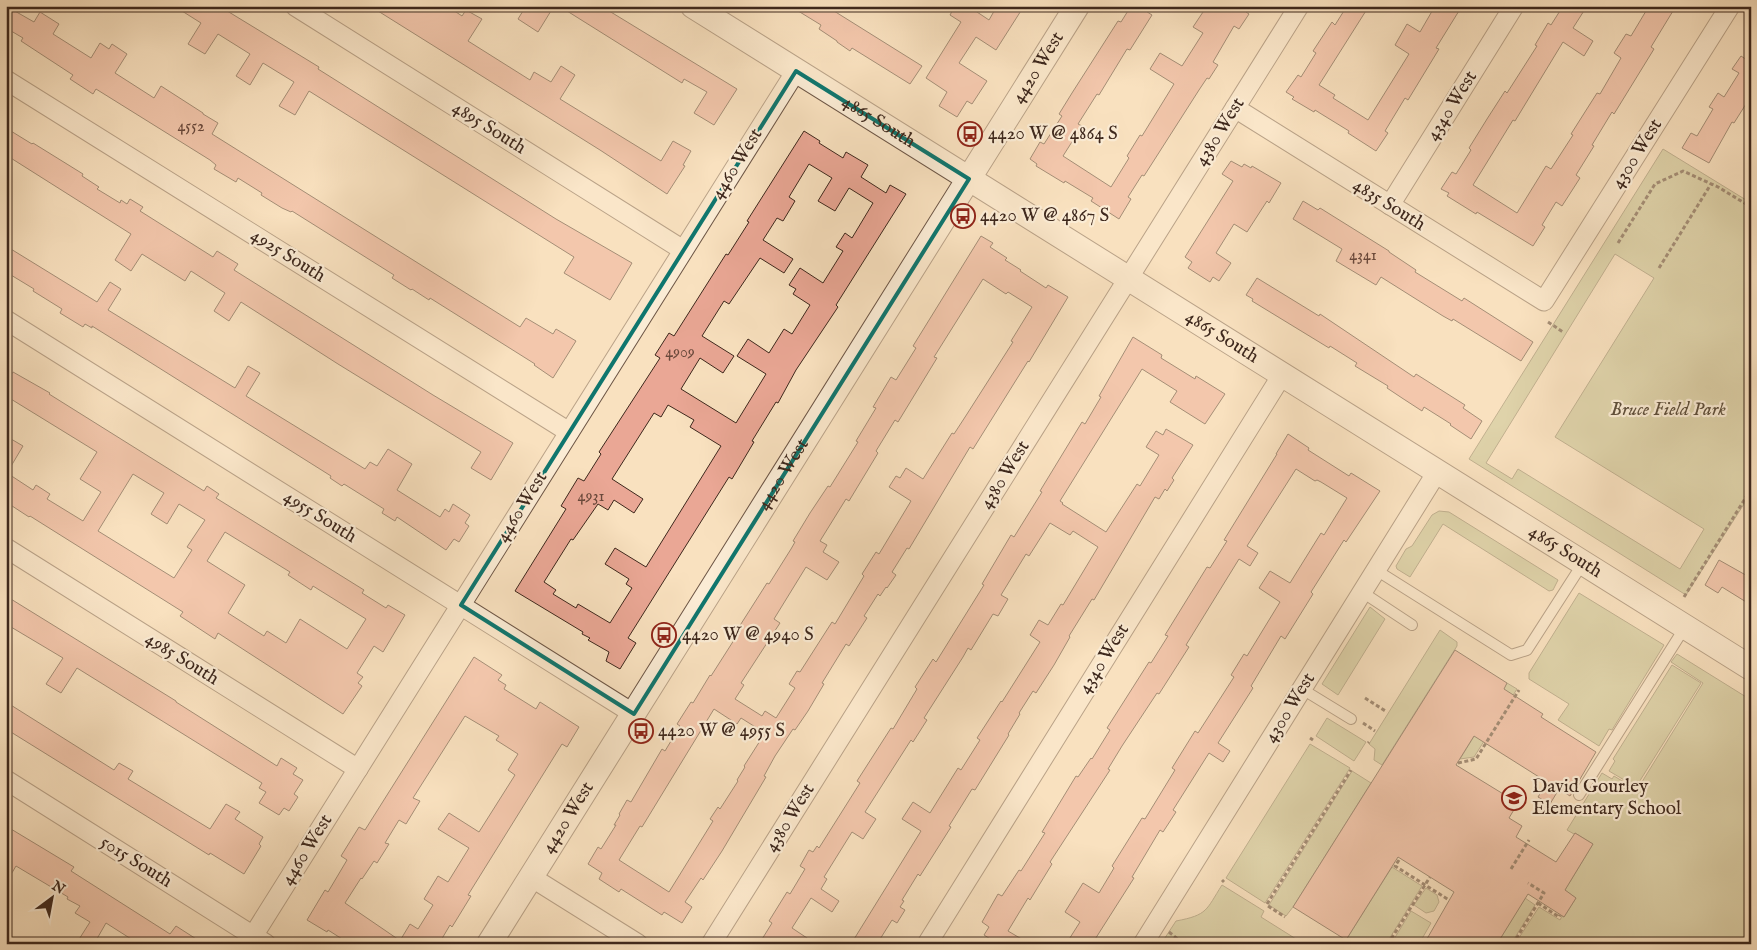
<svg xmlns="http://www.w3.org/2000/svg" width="1757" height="950" font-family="'IM FELL English',serif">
	<rect width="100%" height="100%" fill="#f9e1bf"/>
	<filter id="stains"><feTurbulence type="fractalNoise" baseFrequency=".004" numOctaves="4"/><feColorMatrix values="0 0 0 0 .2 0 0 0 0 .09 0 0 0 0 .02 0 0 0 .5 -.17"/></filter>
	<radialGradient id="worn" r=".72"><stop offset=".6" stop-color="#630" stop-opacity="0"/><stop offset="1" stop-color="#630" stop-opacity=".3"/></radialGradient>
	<!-- green -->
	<g fill="#bec291" stroke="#7e7557" fill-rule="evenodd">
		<path d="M1663,149L1751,203V493L1686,595L1469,459ZM1615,254L1654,278L1555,437L1704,529L1680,569L1518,469L1512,479L1486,463Z"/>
		<path d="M1439,511L1449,512L1558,580L1553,590L1549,591L1443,524L1410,577L1397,569L1396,566L1406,549L1412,546L1432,515Z"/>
		<path d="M1579,593L1664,645L1612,730L1609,729L1599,746L1558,720L1569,704L1529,679V673Z"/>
		<path d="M1370,607L1385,619L1338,695L1322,684Z"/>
		<path d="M1440,630L1457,642V646L1382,765L1374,760L1375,749L1369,744Z"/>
		<path d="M1677,654L1751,700V944H1515L1539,907L1560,920L1562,916L1564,917L1576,898L1565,890L1593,844L1575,833L1574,834L1567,830L1602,773L1612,779L1614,776L1637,790L1703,683L1671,662Z"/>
		<path d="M1672,665L1701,683L1636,787L1609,771L1615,761L1613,759Z"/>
		<path d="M1507,683L1517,689L1474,757L1460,759Z"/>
		<path d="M1327,718L1366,742L1354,761L1316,736Z"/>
		<path d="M1310,744L1350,768L1265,903L1226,878Z"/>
		<path d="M1352,771L1371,783L1293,907L1286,916L1269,905Z"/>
		<path d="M1392,867L1422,886L1386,944H1340L1343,938L1346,940Z"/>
		<path d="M1222,885L1264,911L1261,917L1304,944H1161L1176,921C1208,915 1206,910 1222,885Z"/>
		<path d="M1426,888L1437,895L1439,902L1434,911L1426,913L1414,905Z"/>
		<path d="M1525,898L1535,905L1511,944H1497Z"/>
		<path d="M1411,911L1431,923L1419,944H1391Z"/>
	</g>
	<!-- building -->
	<g fill="#eaa795" stroke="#3e281d" fill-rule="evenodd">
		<path d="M6,6L34,22L40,12L59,24L53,34L91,58L100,43L109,49L112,44L127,54L115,73L154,98L161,86L203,113V114L218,123L212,134L520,327L526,318L553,334L556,329L576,341L553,378L534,365L535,364L430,298L429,300L412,289L411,290L392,278L394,275L292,211L291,212L282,208L261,195L262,193L238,178L236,182L214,169L216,165L210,160L96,89L93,94L70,79L73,75L21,41L23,38L6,28Z"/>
		<path d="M174,6H219L319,67L318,69L556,219L632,263L610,300L564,273L574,257L309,91L295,115L279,106L294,82L263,63L250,85L236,76L250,54L218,34L205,54L188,44L201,23Z"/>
		<path d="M370,6H447L462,16L466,10L482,19L468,41L530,80L534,72L551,82L561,66L575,75L560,99L661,161L673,141L691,151L683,165L685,166L667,194L600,150Z"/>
		<path d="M526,6H554L538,32L518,19Z"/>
		<path d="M559,6H601L737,89L714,125L694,113L707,92L684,79L682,83Z"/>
		<path d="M790,6H826L922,66L910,84L852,48L850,51L837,42V41L819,29L821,25Z"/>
		<path d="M955,6H968L989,20L997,6H1024L996,50L976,37L959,63L987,81L972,104L967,101L957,117L939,106L947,92L926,78L961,22L950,15Z"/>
		<path d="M1131,6H1138L1152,15L1130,50L1127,49L1099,95L1097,94L1078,124L1082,126L1063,156L1111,187L1129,158L1127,156L1140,135L1142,136L1174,84L1150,69L1160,53L1182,66L1203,33L1193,27L1207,6H1250L1246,12L1249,14L1239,29L1234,26L1213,62L1218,65L1209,79L1207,78L1199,90L1144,176L1142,175L1128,197L1131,199L1119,219L1091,201L1093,198L1065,181L1064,183L1036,166L1037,164L1030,159L1040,142L1044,144L1062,116L1059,114L1072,93L1118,21L1121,22Z"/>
		<path d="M1347,6H1369L1319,85L1335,95L1333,98L1368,120L1409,54L1395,45L1407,24L1420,32L1435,6H1462L1436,48L1439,49L1408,100L1405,98L1385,131L1388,133L1376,151L1348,133L1349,131L1323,115L1315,110L1314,112L1292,99L1294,97L1286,92L1298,75L1301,77L1316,53L1313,51L1332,22L1335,25Z"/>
		<path d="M1563,6H1587L1573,28L1593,41L1584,56L1563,42L1515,121L1513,120L1473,185L1517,213L1546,166L1551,169L1573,135L1571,134L1597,93L1600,94L1621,58L1614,53L1626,34L1631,36L1649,6H1676L1651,47L1654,49L1614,114L1612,112L1592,145L1594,146L1576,175L1580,178L1562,206L1556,202L1542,225L1545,227L1533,246L1477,212L1476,214L1447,196L1449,193L1441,189L1452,172L1456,174L1471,150L1469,148L1487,119L1505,91L1507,93L1537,46L1535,45L1548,23L1551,25Z"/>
		<path d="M1751,54V96L1734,123L1732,122L1709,163L1682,148L1691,133L1697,136L1713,109L1709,107L1718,93L1724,97L1739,73L1732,69L1741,56L1747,60Z"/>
		<path d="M6,128L32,144L33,143L83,174L82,176L99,187L97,189L120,203L121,200L127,204L130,199L143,207L140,211L213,257L217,251L238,264L234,270L433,395L513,443L491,480L471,468L481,452L338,364L241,302L229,321L214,311L225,293L191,271L185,281L142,254L131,271L115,260L131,234L6,155Z"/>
		<path d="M804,131L820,141L819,143L843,158L846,152L868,165L861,177L886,193L890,185L906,194L836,305L838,307L796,370L778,403L776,402L752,441L754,442L732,479L729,477L628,638L636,643L620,669L606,661L609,652L588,640L590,638L582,634L583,632L515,591L566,509L561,506L578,478L584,481L601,454L599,452L660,358L655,355L669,333L674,336L726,254L728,255L749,222L747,221ZM809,164L832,178L818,201L835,211L849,188L873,203L852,238L845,233L836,247L843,251L823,283L800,268L789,285L796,289L793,294L810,305L792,334L784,329L769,353L748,339L737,356L766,374L736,423L681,389L700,358L723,373L734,356L702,336L724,301L729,304L760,258L784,273L793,259L763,240L777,218L783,221L795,201L789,197ZM668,405L694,420L690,427L721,446L646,567L615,548L605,564L629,579L626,584L632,588L610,623L578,604L576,608L553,594L556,590L544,582L571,539L573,540L598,504L608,510L614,500L634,513L643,499L612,479L654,413L661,417Z"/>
		<path d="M1231,161L1242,167L1244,164L1251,168L1252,166L1281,183L1269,203L1267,201L1247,232L1234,224L1216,253L1231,263L1219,281L1213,277L1210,282L1188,268L1192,262L1185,257L1233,181L1222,174Z"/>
		<path d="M1303,201L1318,210L1320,208L1389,251V252L1416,270L1415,272L1462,301L1464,298L1533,342L1521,361L1453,319L1452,321L1443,316L1381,277L1376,285L1336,261L1342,249L1293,219Z"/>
		<path d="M981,236L993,243L990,247L1007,258L1005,260L1021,270L1020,271L1046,288L1048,285L1068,297L1029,362L1028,361L973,449L970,447L909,549L907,548L892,572L896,575L887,588L886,587L880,596L878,594L864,616L867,618L849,646L846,644L822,683L824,684L808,711L795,730L793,729L775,756L764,776L766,777L722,851L703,880L701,878L685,902L692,907L682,923L664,912L662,915L621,889L619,892L599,879L602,873L588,864L598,847L601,849L616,825H614L620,815L619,814L627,800L631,802L662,749L665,751L680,726L677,724L691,702L693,703L710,675L711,676L734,640L732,638L767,583L769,584L791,549L795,542L793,541L810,513L828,486L830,487L858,442L856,441L876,408L873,407L891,377L896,380L916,348L913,346ZM983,279L1006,294L1008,292L1032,307L1011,341L1013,342L967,414L954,434L952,433L923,479L906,468L900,478L896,476L889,487L911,501L879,554L876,552L862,574L864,576L835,624L832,622L800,672L797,671L789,684L795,688L776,718L765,711L762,716L735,699L744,685L741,683L780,623L774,619L806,567L827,580L839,562L823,552L827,545L820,541L846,499L849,501L878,453L876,451L895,420L898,422L937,358L934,357ZM714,709L737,724L741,718L765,733L744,766L745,767L737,780L738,781L720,809L718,807L710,819L713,821L669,892L619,860L640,826L642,827Z"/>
		<path d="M6,246L97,302L110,282L121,289L108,310L235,388L248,366L260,373L246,396L365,469L370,462L377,466L388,449L412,464L397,490L440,517L445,509L449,512L453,504L470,515L465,523L469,526L459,542L454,539L446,550L397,517L395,521L382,513L384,509L344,484L342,486L330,478L331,476L129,349L92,326V328L85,324L83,327L60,313L62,309L33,291L34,289L6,272Z"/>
		<path d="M1257,278L1319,316L1320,314L1414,377L1416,374L1465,405L1463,408L1482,421L1471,439L1450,425L1451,424L1424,407L1422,411L1402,398L1387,388L1388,386L1355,366L1357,363L1330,346L1329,348L1252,301L1253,299L1246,295Z"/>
		<path d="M1133,337L1162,355L1161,358L1195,379L1196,376L1225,394L1205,424L1170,402L1177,391L1142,369L1060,501L1063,503L1062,504L1106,532L1137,484L1140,486L1159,455L1146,447L1156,431L1163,435L1166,429L1193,445L1172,478L1174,480L1167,491L1165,489L1159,499L1155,497L1094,600L1092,599L1069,636L1070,637L1054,665L1036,693L1033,691L1019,713L1020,714L1008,734L1009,735L975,790L972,789L949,826L951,827L920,876L918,874L902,900L904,901L900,907L905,910L897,923L892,920L877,944H851L921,831L902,819L913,802L930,813L958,768L961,770L980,740L977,738L1001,701L1002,702L1040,642L1030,635L1039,620L1048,625L1061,604L1063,605L1098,547L1073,531L1070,535L1050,523L1029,556L1026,554L1001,595L1008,599L998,616L993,614L971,650L968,648L963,657L924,718L927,720L913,742L911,740L865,812L876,819L863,839L852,832L824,877L827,879L821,889L839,901L832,912L811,898L792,928L816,944H759L772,923L769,921L787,892L790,894L805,869L800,866L809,850L813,852L817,846L819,848L860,783L857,781L891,728L893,729L917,689L915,687L933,659L936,662L984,585L982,584L1011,535L1014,537L1042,492L1040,491L1082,422L1085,424L1101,397L1099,396Z"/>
		<path d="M13,372L50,393L49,394L204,491L207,486L219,494L216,498L364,590L362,593L386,608L388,605L405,615L383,652L374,646L357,673L363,677L358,683L362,686L343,714L218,633L215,639L180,616L183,612L30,516L29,517L6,502V436L23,446L7,473L33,490L36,485L50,494L47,499L83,521L101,492L80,479L97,452L6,396V383ZM133,474L164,493L151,514L167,524L179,504L205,520L187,547L192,550L174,578L98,531ZM225,532L290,572L288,575L311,590L313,586L366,619L347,649L300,619L286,643L267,631L264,636L228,613L245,585L207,561Z"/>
		<path d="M1288,434L1309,448L1308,450L1349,476L1351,473L1380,491L1346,542L1344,540L1311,592L1313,594L1285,639L1281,636L1251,686L1253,688L1218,743L1230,751L1223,762L1209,753L1173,810L1176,812L1163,832L1160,830L1132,877L1134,878L1092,944H1066L1080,922L1065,912L1083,883L1099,893L1114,868L1112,866L1142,818L1145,819L1175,770L1172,768L1195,731L1198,733L1234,677L1231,675L1244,654L1247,656L1280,602L1259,588L1270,571L1290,583L1321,533L1324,535L1347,498L1321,482L1317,480L1315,481L1296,469L1247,546L1258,553L1250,566L1239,559L1186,645L1189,647L1159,694L1157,693L1122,746L1108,769L1110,770L1050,862L1052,864L1030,900L1028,898L1008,931L1030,944H998L984,935L989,927L982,922L998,894L1002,896L1019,870L1021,871L1045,833L1042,832L1076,776L1078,777L1091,758L1092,759L1110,730L1107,728L1149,662L1151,663L1168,636L1165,635L1207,567L1210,568L1227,541L1224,540L1277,454H1276Z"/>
		<path d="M1719,560L1751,578V605L1722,587L1718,593L1705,585Z"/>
		<path d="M6,596L176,701V702L277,766L281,758L297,768L293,774L303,780L294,794L298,797L289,811L284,808L279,815L259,803L266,792L259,788L262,783L77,668L61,693L46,684L63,658L6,624Z"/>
		<path d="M1455,650L1507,683L1504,689L1543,714L1541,717L1596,752L1570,796L1559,789L1550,804L1538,797L1547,782L1474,736L1456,765L1518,803L1509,818L1522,826L1516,837L1556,862L1575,833L1593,844L1565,890L1576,898L1564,917L1528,894L1497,944H1424L1454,892L1398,857L1346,940L1293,907Z"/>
		<path d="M474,657L502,675L498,680L506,685L504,689L536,709L540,702L579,727L567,747L562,744L468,895L471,896L452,927L450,925L440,942L442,944H409L401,939L410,924L418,929L433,905L424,899L438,876L448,882L469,848L438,829L449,813L479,832L515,775L508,770L518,754L496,740L499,736L465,716L413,798L420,801L406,824L399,820L385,843L389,844L377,863L374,861L362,879L361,878L345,903L405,944H350L328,930L327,932L307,920L325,890L328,892L347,860L341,856L359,827L365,830Z"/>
		<path d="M6,702L114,770L119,763L133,771L128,779L210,829L226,804L240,812L235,819L263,837L259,844L261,846L244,874L210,853L209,855L6,729Z"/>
		<path d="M6,826L74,867L71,871L170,934L176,926L204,944H139L106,923L94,944H76L90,922L75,913L80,906L67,899L68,897L16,866L6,883Z"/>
	</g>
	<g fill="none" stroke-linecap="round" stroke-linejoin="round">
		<defs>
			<g id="service">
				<path d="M1376,570L1511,655L1527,650L1583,563"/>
				<path d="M1362,592L1412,625"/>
				<path d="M1302,689L1351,719"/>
				<path d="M1579,795L1685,627"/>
			</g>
			<g id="minor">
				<path d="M295,6L683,250"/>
				<path d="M6,80L569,432"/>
				<path d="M1235,108L1544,301L1730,6"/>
				<path d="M1390,205L1514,6"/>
				<path d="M6,320L634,714"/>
				<path d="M6,548L358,769"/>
				<path d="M6,780L266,944"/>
				<path d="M531,877L638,944"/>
				<path d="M248,944L796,71"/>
				<path d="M711,944L1299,6"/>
				<path d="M927,944L1282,375"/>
				<path d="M1143,944L1437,472"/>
			</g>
			<g id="tertiary">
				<path id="s1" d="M693,6L1751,668"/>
				<path id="s2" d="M489,944L1077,6"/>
			</g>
		</defs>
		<!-- service casing -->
		<use href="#service" stroke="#6d5646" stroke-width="12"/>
		<!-- minor casing -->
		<use href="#minor" stroke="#6d5646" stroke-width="21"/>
		<!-- tertiary casing -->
		<use href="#tertiary" stroke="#6d5646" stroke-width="26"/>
		<!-- path -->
		<g stroke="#3e281d" stroke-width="3" stroke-dasharray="4 2.5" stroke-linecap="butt">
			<path d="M1618,243L1655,184L1683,171L1718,187L1751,207"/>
			<path d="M1659,268L1711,184"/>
			<path d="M1548,322L1563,332"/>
			<path d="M1684,597L1751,489"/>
			<path d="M1365,698L1387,712"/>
			<path d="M1363,723L1375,731"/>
			<path d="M1310,738L1313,740"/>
			<path d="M1368,743L1369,742"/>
			<path d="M1458,763L1476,759L1519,690"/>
			<path d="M1399,860L1395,866L1449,900"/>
			<path d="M1511,869L1529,840"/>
			<path d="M1222,880L1224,882"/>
			<path d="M1538,903L1559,917L1560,915"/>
			<path d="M1267,904L1351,770"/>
			<path d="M1268,906L1285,917"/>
			<path d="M1169,932L1184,944"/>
			<path d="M1388,944L1430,877"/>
			<path d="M1513,944L1544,893L1528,883"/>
		</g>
		<!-- service -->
		<use href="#service" stroke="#fbecd5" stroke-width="10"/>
		<!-- minor -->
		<use href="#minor" stroke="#fbecd5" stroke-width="19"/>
		<!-- tertiary -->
		<use href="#tertiary" stroke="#fbecd5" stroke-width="24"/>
	</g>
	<!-- marked area -->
	<path d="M0 0H1757V950H0ZM796,71L969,179L634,714L461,605Z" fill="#f9e1bf" fill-opacity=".55" fill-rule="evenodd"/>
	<path fill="none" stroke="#0f766e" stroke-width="4" stroke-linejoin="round" d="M796,71L969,179L634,714L461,605Z"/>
	<!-- icons -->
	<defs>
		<symbol id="bus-ring" viewBox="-11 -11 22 22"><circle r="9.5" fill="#fbecd5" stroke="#8f2418" stroke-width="1.5"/><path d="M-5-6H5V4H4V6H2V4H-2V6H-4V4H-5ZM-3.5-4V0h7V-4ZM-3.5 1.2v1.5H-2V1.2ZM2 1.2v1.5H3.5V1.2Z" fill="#8f2418"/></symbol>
		<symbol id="school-ring" viewBox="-11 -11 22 22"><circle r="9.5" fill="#fbecd5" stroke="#8f2418" stroke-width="1.5"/><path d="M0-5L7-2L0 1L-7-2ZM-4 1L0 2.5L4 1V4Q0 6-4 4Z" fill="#8f2418"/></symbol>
	</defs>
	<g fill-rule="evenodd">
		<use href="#bus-ring" x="956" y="120" width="28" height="28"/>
		<use href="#bus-ring" x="949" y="202" width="28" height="28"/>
		<use href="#bus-ring" x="650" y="621" width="28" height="28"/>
		<use href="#bus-ring" x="627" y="717" width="28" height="28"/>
		<use href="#school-ring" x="1500" y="784" width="28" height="28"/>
	</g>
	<g text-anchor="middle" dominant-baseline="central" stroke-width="4.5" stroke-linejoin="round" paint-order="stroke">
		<!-- number labels -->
		<g font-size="16" fill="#69483b">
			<text x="191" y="127">4552</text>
			<text x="1363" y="256">4341</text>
			<text x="680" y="353">4909</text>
			<text x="591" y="497">4931</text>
		</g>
		<!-- street labels -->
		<g font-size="19" fill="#3e281d" stroke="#fbecd5">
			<text stroke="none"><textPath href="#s2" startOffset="1034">4420 West</textPath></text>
			<text transform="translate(1452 106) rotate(-58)">4340 West</text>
			<text stroke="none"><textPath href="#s1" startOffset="219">4865 South</textPath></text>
			<text transform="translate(489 128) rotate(32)">4895 South</text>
			<text transform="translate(1220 132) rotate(-58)">4380 West</text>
			<text transform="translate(1637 154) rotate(-58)">4300 West</text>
			<text transform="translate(737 164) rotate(-58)">4460 West</text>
			<text transform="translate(1389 205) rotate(32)">4835 South</text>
			<text transform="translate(288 256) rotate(32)">4925 South</text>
			<text stroke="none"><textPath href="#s1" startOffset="624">4865 South</textPath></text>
			<text stroke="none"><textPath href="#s2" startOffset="554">4420 West</textPath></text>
			<text transform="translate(1005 475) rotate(-58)">4380 West</text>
			<text transform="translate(522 507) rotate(-58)">4460 West</text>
			<text transform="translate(320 517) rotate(32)">4955 South</text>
			<text stroke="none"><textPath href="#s1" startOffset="1029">4865 South</textPath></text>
			<text transform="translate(182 659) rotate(32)">4985 South</text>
			<text transform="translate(1104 659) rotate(-58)">4340 West</text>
			<text transform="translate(1290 708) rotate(-58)">4300 West</text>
			<text stroke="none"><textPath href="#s2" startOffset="149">4420 West</textPath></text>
			<text transform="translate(790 818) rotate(-58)">4380 West</text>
			<text transform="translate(307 850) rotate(-58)">4460 West</text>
			<text transform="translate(136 862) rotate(32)">5015 South</text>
		</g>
		<!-- poi labels -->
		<g font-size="19" fill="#3e281d" stroke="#fbecd5" text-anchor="start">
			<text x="988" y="134">4420 W @ 4864 S</text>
			<text x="980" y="216">4420 W @ 4867 S</text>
			<text x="682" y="635">4420 W @ 4940 S</text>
			<text x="658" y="731">4420 W @ 4955 S</text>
			<text x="1532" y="787">David Gourley<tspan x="1532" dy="22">Elementary School</tspan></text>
		</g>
		<!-- park labels -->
		<g font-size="19" font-style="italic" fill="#5e4e3a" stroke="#fbecd5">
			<text x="1668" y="410">Bruce Field Park</text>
		</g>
	</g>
	<!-- margin -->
	<rect width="1757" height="950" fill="none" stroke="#f9e1bf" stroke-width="25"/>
	<rect x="8" y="8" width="1742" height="935" fill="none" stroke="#3e281d" stroke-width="2.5"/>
	<rect x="12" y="12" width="1732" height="925" fill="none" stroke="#3e281d"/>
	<!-- north arrow -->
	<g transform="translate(52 898) rotate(32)" stroke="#fbecd5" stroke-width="4" paint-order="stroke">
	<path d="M0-4L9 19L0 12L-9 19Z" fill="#3e281d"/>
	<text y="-8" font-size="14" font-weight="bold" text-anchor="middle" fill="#3e281d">N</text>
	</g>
	<rect width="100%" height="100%" filter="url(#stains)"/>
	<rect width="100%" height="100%" fill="url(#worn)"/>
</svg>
